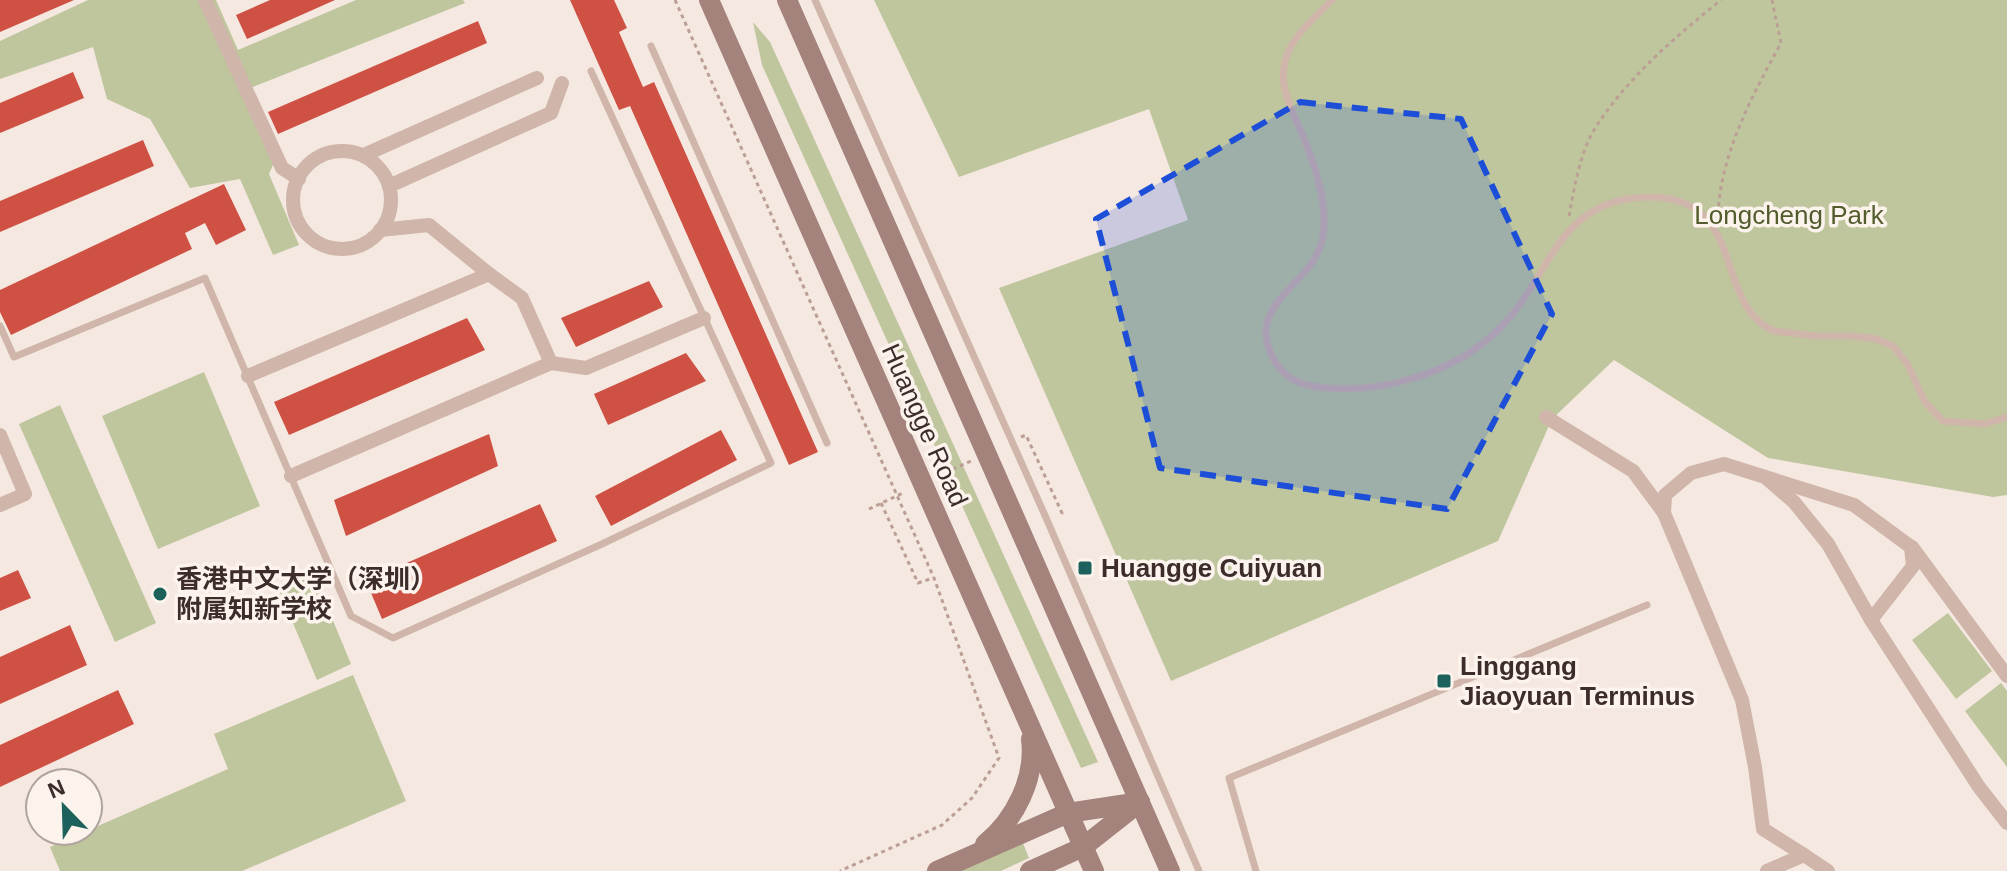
<svg xmlns="http://www.w3.org/2000/svg" width="2007" height="871" font-family="Arial,'Noto Sans SC',sans-serif">
	<rect width="100%" height="100%" fill="#f5e8e0"/>
	<!-- green -->
	<g fill="#bfc69e">
		<path d="M88,0H216L238,50L356,0H463L465,3L250,88L278,153L269,174L299,245L273,255L240,179L190,188L150,119L107,99L93,47L0,79V41Z"/>
		<path d="M874,0H2007V495L1993,497L1768,458L1614,360L1552,419L1498,541L1171,681L999,288L1188,220L1149,109L959,177Z"/>
		<path d="M753,22L770,42L1098,762L1081,768L762,65Z"/>
		<path d="M204,372L260,506L158,549L102,416Z"/>
		<path d="M60,405L156,623L115,642L19,424Z"/>
		<path d="M314,575L351,664L317,680L279,590Z"/>
		<path d="M1948,613L1992,671L1956,699L1912,640Z"/>
		<path d="M353,675L406,801L242,871H60L50,847L228,769L214,734Z"/>
		<path d="M2001,683L2007,691V767L1965,711Z"/>
		<path d="M1022,841L1029,858L1001,871H956Z"/>
	</g>
	<!-- building -->
	<g fill="#ce5144">
		<path d="M0,0H74L0,32Z"/>
		<path d="M270,0H335L247,39L236,15Z"/>
		<path d="M570,0H614L627,28L619,32L643,87L654,82L818,452L789,465L630,106L619,110Z"/>
		<path d="M478,21L487,43L278,134L268,112Z"/>
		<path d="M73,72L84,98L0,133V103Z"/>
		<path d="M143,140L154,166L0,232V201Z"/>
		<path d="M224,184L246,230L216,245L205,223L185,233L192,249L11,335L0,312V290Z"/>
		<path d="M649,281L663,307L576,347L561,318Z"/>
		<path d="M467,318L485,350L289,435L274,402Z"/>
		<path d="M686,353L706,381L608,425L594,394Z"/>
		<path d="M721,430L737,460L611,526L595,496Z"/>
		<path d="M489,434L498,466L346,536L334,500Z"/>
		<path d="M540,504L557,541L382,619L366,581Z"/>
		<path d="M18,570L31,598L0,611V578Z"/>
		<path d="M70,625L87,665L0,704V657Z"/>
		<path d="M118,690L134,724L0,787V745Z"/>
	</g>
	<g fill="none" stroke-linecap="round" stroke-linejoin="round">
		<!-- path -->
		<g stroke="#bb9f94" stroke-width="3" stroke-dasharray="4 4" stroke-linecap="butt">
			<path d="M675,0L934,578L999,758L972,798L942,825L840,871"/>
			<path d="M1718,214C1721,153 1752,96 1781,43L1772,0"/>
			<path d="M1569,216C1575,185 1580,149 1599,122C1631,75 1676,36 1721,0"/>
			<path d="M1021,437L1026,435L1062,513L1059,515"/>
			<path d="M938,476L971,461"/>
			<path d="M881,503L918,583L933,578"/>
			<path d="M869,509L905,492"/>
		</g>
		<!-- lane -->
		<g stroke="#cfb5aa" stroke-width="7">
			<path d="M815,0L1047,520L1199,871"/>
			<path d="M1332,0C1316,17 1295,33 1287,55C1276,84 1292,110 1303,136C1315,166 1328,204 1323,236C1316,286 1242,301 1274,360C1280,371 1294,383 1307,385C1371,398 1456,375 1502,326C1553,273 1557,199 1648,197C1749,196 1712,305 1774,331L1815,336H1854L1876,339L1893,346L1907,363L1925,402L1943,421L1985,424L2007,417"/>
			<path d="M651,46L827,443"/>
			<path d="M0,326L14,357L205,278L351,616L393,638L602,544L771,463L591,71"/>
			<path d="M1256,871L1229,778L1647,605"/>
		</g>
		<!-- street -->
		<g stroke="#cfb5aa" stroke-width="14">
			<path d="M205,0L282,168L299,179"/>
			<circle cx="342" cy="200" r="49"/>
			<path d="M364,155L537,78"/>
			<path d="M389,186L551,113L562,83"/>
			<path d="M551,363L586,368L704,318"/>
			<path d="M248,376L489,274L429,225L380,230"/>
			<path d="M1546,417L1633,471L1664,513L1742,700L1755,767L1763,829L1804,855"/>
			<path d="M0,435L25,494L0,505"/>
			<path d="M291,476L551,363L522,298L489,274"/>
			<path d="M1765,477L1794,502L1828,544L1871,620L1979,787L2007,823"/>
			<path d="M1664,513L1665,495L1691,473L1724,464L1854,505L1911,547L1913,566L1871,620"/>
			<path d="M1912,547L2007,676"/>
			<path d="M1767,871L1804,855L1828,871"/>
		</g>
		<!-- secondary -->
		<g stroke="#a3837b" stroke-width="20">
			<path d="M709,0L1094,871"/>
			<path d="M787,0L1170,871"/>
			<path d="M985,844C1015,820 1036,778 1031,739"/>
			<path d="M937,871L1068,813L1140,802"/>
			<path d="M1030,871L1083,847L1140,802"/>
		</g>
	</g>
	<!-- marked area -->
	<path fill="#1d4ed8" fill-opacity="0.2" stroke="#1d4ed8" stroke-width="6" stroke-dasharray="16 10" stroke-linejoin="round" d="M1300,102L1461,119L1552,314L1447,509L1160,468L1096,219Z"/>
	<!-- markers -->
	<g fill="#1c615b" stroke="#fcf3ed" stroke-width="3">
		<rect x="1077" y="560" width="16" height="16" rx="4"/>
		<circle cx="160" cy="594" r="8"/>
		<rect x="1436" y="673" width="16" height="16" rx="4"/>
	</g>
	<g text-anchor="middle" dominant-baseline="central" stroke-width="7" stroke-linejoin="round" paint-order="stroke">
		<!-- park labels -->
		<g font-size="26" fill="#525c2c" stroke="#fcf3ed">
			<text x="1789" y="215">Longcheng Park</text>
		</g>
		<!-- street labels -->
		<g font-size="26" fill="#3c2d2a" stroke="#fcf3ed">
			<text transform="translate(925 425) rotate(66)">Huangge Road</text>
		</g>
		<!-- poi labels -->
		<g font-size="26" font-weight="bold" fill="#3c2d2a" stroke="#fcf3ed" text-anchor="start">
			<text x="1101" y="568">Huangge Cuiyuan</text>
			<text x="176" y="579">香港中文大学（深圳）<tspan x="176" dy="30">附属知新学校</tspan></text>
			<text x="1460" y="666">Linggang<tspan x="1460" dy="30">Jiaoyuan Terminus</tspan></text>
		</g>
	</g>
	<!-- north arrow -->
	<g transform="translate(64 807) rotate(337)"><circle r="38" fill="#fcf3ed" stroke="#afa49f" stroke-width="2"/>
	<path d="M0-6L14 30L0 20L-14 30Z" fill="#1c615b"/>
	<text y="-12" font-size="22" font-weight="bold" text-anchor="middle" fill="#3c2d2a">N</text>
	</g>
</svg>
